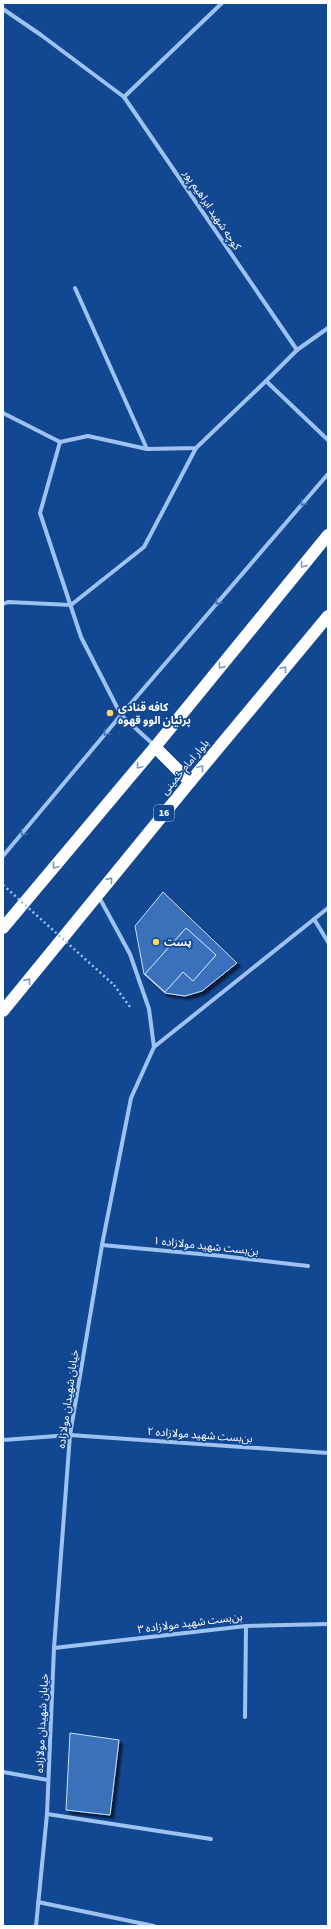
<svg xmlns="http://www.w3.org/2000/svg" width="331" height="1929" font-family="'Source Sans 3','Noto Sans Arabic',sans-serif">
	<defs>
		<filter id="shadow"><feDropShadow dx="3.5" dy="3.5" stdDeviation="1" flood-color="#0009"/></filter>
	</defs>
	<rect width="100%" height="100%" fill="#124792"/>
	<!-- building -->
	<g fill="#3a70ba" stroke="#c6ddfd" fill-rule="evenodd" filter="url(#shadow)">
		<path d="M163,892L237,963L202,991L185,996L165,993L144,974L135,926ZM186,928L216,955L193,981L183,972L165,992L145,974Z"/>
		<path d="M186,928L216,955L193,981L183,972L165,992L145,974Z"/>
		<path d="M70,1733L119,1740L110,1815L66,1810Z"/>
	</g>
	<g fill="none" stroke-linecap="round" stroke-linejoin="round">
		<!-- path -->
		<path stroke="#9ec2f2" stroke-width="2.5" stroke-dasharray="2 3" stroke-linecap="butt" d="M114,985L130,1007"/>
		<!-- street -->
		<g stroke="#9ec2f2" stroke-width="4">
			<path d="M3,9L41,35L124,97L297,350L266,381L328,440"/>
			<path d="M124,97L222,3"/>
			<path d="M75,288L147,449"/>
			<path d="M297,350L328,328"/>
			<path d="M3,413L60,442L88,436L147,449L196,448L266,381"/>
			<path d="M60,442L40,513L81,637L121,715L155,746"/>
			<path d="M3,604L8,602L71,605L144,547L196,448"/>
			<path d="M3,856L121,715L328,474"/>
			<path d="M314,919L328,942"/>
			<path d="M154,1047L328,908"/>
			<path d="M102,1245L222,1256L308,1266"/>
			<path d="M3,1440L70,1435L328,1453"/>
			<path d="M54,1648L246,1626L328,1624"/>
			<path d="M245,1717L246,1626"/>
			<path d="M3,1772L48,1780"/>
			<path d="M47,1814L211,1839"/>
			<path d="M38,1902L154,1926"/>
			<path d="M36,1926L47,1814L54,1648L70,1435L102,1245L131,1098L154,1047L149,1009L130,954L99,897"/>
		</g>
		<!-- highway -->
		<g stroke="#fff" stroke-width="12">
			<path d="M155,747L190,782"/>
			<path d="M3,928L155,747L328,535"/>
			<path d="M3,1011L190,782L328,616"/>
		</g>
		<!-- path-bridge -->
		<path stroke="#9ec2f2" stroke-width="2.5" stroke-dasharray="2 3" stroke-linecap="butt" d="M3,885L114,985"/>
	</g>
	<!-- one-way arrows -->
	<defs><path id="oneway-chevron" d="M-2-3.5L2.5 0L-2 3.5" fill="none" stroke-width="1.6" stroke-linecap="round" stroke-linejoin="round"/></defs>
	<g stroke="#4372b4">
		<use href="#oneway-chevron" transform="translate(303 503) rotate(131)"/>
		<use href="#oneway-chevron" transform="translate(218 602) rotate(131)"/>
		<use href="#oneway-chevron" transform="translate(106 733) rotate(130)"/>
		<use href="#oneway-chevron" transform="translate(23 833) rotate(130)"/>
	</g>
	<g stroke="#7d9ac3">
		<use href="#oneway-chevron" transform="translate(303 565) rotate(129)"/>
		<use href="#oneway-chevron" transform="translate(221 666) rotate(129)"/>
		<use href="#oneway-chevron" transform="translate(284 669) rotate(-50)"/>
		<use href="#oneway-chevron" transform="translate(139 766) rotate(130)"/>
		<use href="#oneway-chevron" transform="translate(201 768) rotate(-50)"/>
		<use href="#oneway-chevron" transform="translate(55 866) rotate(130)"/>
		<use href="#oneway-chevron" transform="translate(110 880) rotate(-51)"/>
		<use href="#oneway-chevron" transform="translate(28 981) rotate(-51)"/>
	</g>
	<!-- markers -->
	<g fill="#ffd560" stroke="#124792" stroke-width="1.5">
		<circle cx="110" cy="713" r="4"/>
		<circle cx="156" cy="942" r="4"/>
	</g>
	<g text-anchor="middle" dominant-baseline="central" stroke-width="3.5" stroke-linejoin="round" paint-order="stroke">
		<!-- shield labels -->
		<rect fill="#124792" stroke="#b8c8de" stroke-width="1" x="154" y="805" width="20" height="16" rx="3"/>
		<g font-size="10" font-weight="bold" fill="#fff">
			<text x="164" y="813">16</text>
		</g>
		<!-- street labels -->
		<g font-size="11" fill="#fff" stroke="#124792">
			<text transform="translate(212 210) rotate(56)">کوچه شهید ابراهیم پور</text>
			<text transform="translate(185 767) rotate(-50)">بلوار امام خمینی</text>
			<text transform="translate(206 1246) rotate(6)">بن‌بست شهید مولازاده ۱</text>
			<text transform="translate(68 1399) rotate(-82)">خیابان شهیدان مولازاده</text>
			<text transform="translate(200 1435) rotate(4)">بن‌بست شهید مولازاده ۲</text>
			<text transform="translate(190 1623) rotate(-7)">بن‌بست شهید مولازاده ۳</text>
			<text transform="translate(42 1723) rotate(-87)">خیابان شهیدان مولازاده</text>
		</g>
		<!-- poi labels -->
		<g font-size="11" font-weight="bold" fill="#fff" stroke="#124792" text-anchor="start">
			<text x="118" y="707">کافه قنادی<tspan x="118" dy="13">پرنیان الوو قهوه</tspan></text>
			<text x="164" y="942">پست</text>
		</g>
	</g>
	<!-- border -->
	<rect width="331" height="1929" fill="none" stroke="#ffffff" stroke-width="8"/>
</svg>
